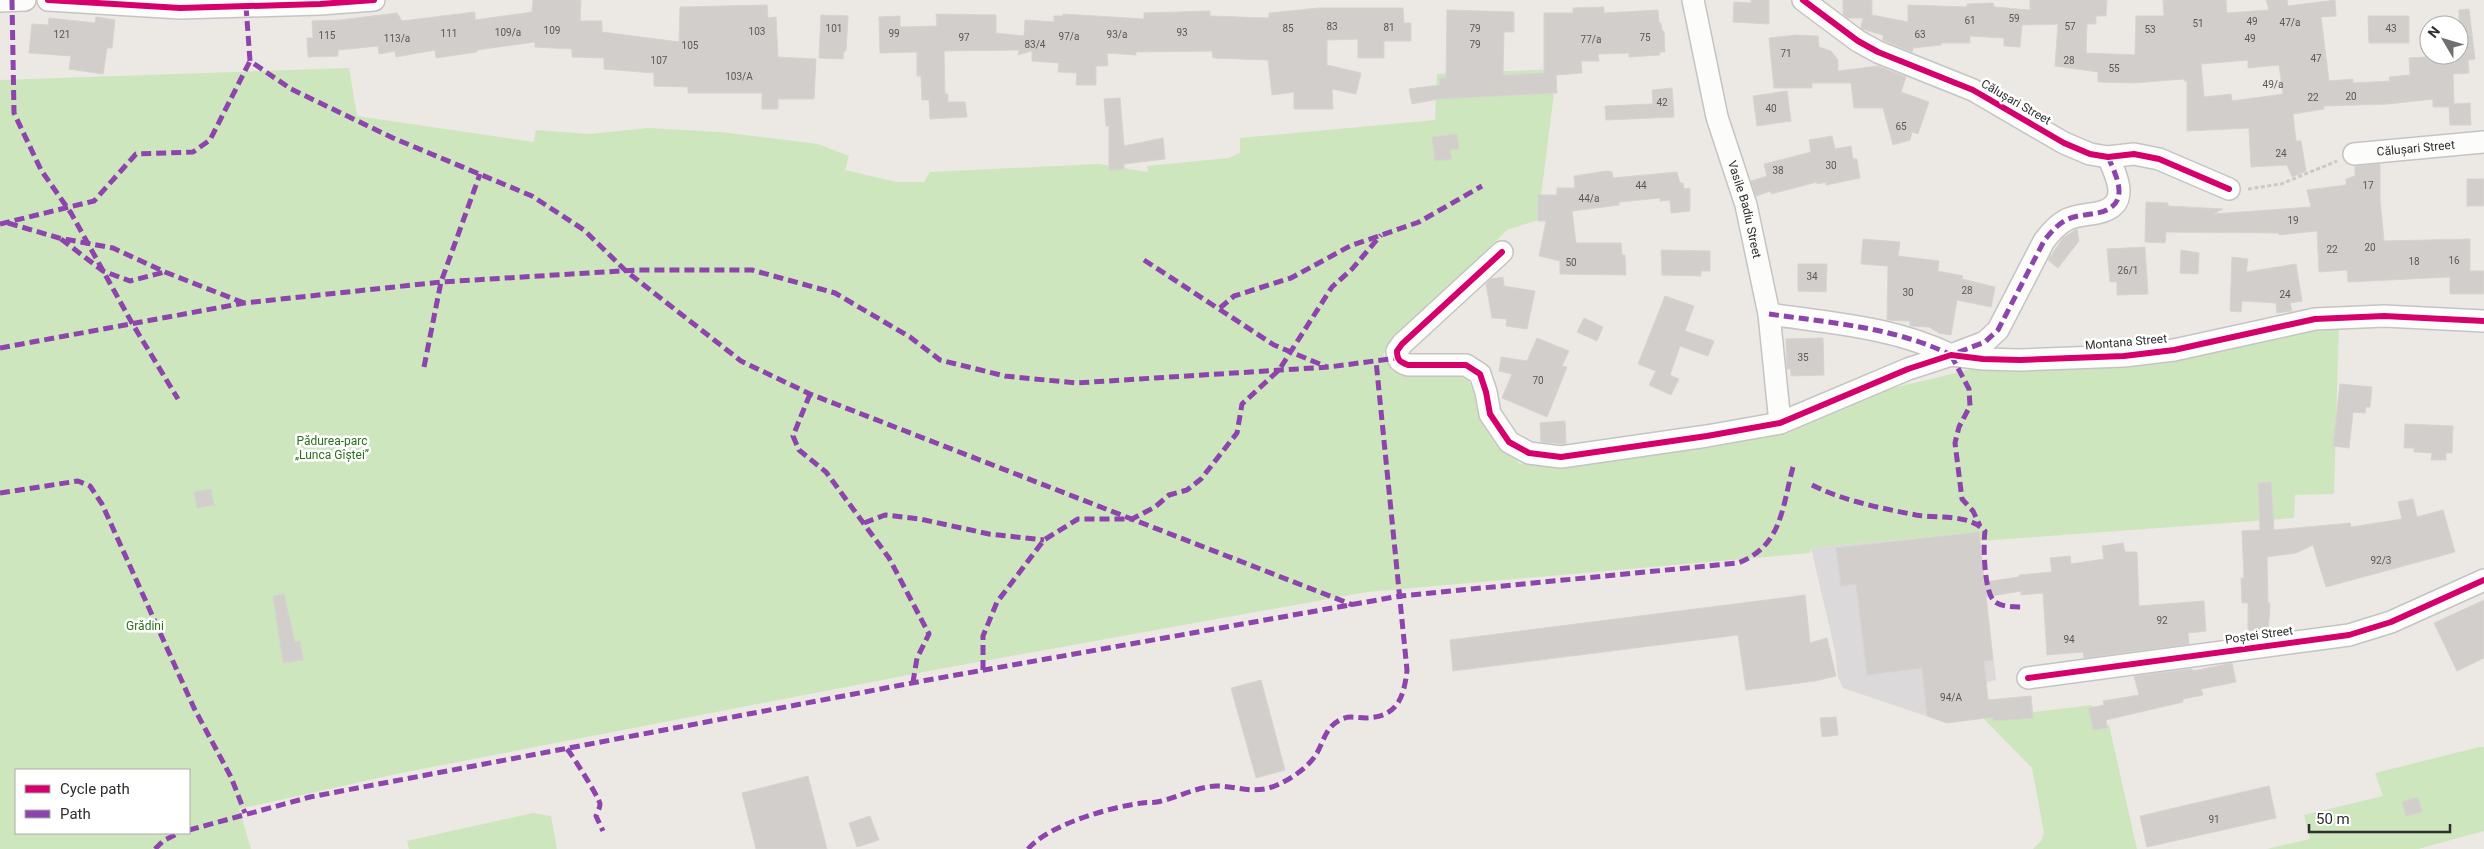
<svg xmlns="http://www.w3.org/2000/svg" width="2484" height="849" font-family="Roboto,sans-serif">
	<rect width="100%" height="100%" fill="#ece8e4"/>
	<!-- industrial -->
	<path fill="#dcd9db" d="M1979,532L1996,680L1987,682L1983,718L1947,723L1843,688L1838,677L1835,651L1811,548Z"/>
	<!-- green -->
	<g fill="#cee6be" fill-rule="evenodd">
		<path d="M349,68L357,116L534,142L536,130L589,134L649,128L721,132L818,144L849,156L845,170L897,182H924L930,172L1099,164L1148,172L1147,166L1228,158L1240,153V138L1435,120L1437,74L1557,69L1538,220L1507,230L1383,354L1392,371L1464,370C1480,408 1492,434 1520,464L1770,426L1881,391L1968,370L2157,363L2339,324L2334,494L2295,495L2294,518L1980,541L1978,532L1811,548L1810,553L1367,592L934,670L401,773L239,809L251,849H0V80ZM16,770H189V833H16Z"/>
		<path d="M2092,705L2095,726L2109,725L2137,849H2033L2041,841L2044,833L2032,768L1983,718Z"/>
		<path d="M2479,747H2484V831L2418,849H2267L2310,839L2304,815L2383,796L2375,773Z"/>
		<path d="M533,813L551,816L557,849H409L407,841Z"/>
	</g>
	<!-- building -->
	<g fill="#d1cecb" stroke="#d7d4d0" fill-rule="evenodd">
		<path d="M533,0H581L580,21H602V32L679,42L680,7L767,5L768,18L776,17L778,57L816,59L814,99H778V109H762V93H688V87L654,86V73L604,69V58L572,57V49L535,47V42L477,50V52L436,58L435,50L396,57L395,51L379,54L378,46L338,50V56L308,57L307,38H313L312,21L340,20L397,13L402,21L475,12V20L532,12Z"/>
		<path d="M1751,0H1769V24L1733,22L1734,2L1751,3Z"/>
		<path d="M1843,0H1872V15L1908,22V5L1967,7V4L1993,3L1994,7L2030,10V0H2107L2106,16H2096V24H2087L2086,53L2135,55L2136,16H2164L2163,0H2226L2227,13L2269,10L2266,0H2287L2288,6L2335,0L2336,16L2321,17L2329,81L2353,79V83L2390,81L2389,77L2410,75L2409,58L2459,55V10L2469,9L2475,59L2468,60L2469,73L2453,74L2454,104L2470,103L2471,125H2450L2449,107H2433V99L2388,104L2324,106V109L2293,114L2296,141H2301L2306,171L2292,177L2287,165L2251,167L2249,128L2187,131V81H2184V79L2134,83L2098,82V72L2055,66L2058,24L2022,25L2020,47L2004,46V38L1970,36V43H1941V45L1913,48L1912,52L1883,40V35L1862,29L1861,27L1863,18H1847L1843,14ZM2248,60V68L2279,65L2283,94L2232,101L2231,94L2204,97L2201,64Z"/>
		<path d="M1604,7V13L1658,10L1659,23H1661L1662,31H1664L1665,52H1660V55L1629,57V53L1598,54L1599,61H1581L1582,73L1556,75L1557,93L1438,99L1412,104L1409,89L1440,85V78H1446L1447,10L1514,12V32H1504L1503,75L1544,73V13H1573V8Z"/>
		<path d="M1318,8H1403L1404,23H1411V41H1384V58H1358V39L1327,40V65L1361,73L1356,94L1332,89L1333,109H1294V92L1272,95L1268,60L1213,58L1212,51L1136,52V55L1107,53L1108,66H1096V85H1076L1077,73L1058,72L1059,63L1032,61V51L1018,55L1019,50L944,51L945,94H948V102H965L967,117L930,119L929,100H922L921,76H917V52L880,53L879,17L900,16V27L937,26L936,14L996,15V33L1024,36L1025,20L1054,22V16H1063V14L1144,19V13L1210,11V16L1269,18V13Z"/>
		<path d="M821,15L848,16L846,51H844L843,59L819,58Z"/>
		<path d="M2368,16H2409V43H2369Z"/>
		<path d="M96,17L115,20L112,48H107L103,74L69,69L71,56L29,53L32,24L48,25L49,18L95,23Z"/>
		<path d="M1795,35L1818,36L1819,47L1831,51L1838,60V71L1878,66L1906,77L1901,92L1929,102L1918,134L1912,132L1910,140L1893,145L1883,108H1854L1851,83H1812V88H1774L1769,38Z"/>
		<path d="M1672,88L1674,117L1606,120L1605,106L1653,104L1652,90Z"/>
		<path d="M1787,91L1791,121L1757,126L1753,96Z"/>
		<path d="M1120,98L1124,146L1163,138L1165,159L1124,164V169L1109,170V126H1106L1104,99Z"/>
		<path d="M1457,134L1459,149L1450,150L1452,159L1435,161L1432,137Z"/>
		<path d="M1832,136L1835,149L1851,146L1853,159H1857L1860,178L1826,185V182L1817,184V182L1771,194V191L1756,196L1751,181L1767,176L1764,164L1811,152L1809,140Z"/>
		<path d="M2380,164V199L2384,241L2470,239V271H2484V294H2450V277L2348,282L2347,270L2319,272L2317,231L2279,235V233L2166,232L2165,243L2145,242L2146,202L2168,203V206L2223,209L2213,214L2311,207L2307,190L2346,185V179L2355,176V166Z"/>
		<path d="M1607,171L1612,172L1613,178L1677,172L1680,183H1683L1684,189L1690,188V211L1671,213L1670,200L1660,201V198L1619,202V205L1572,211L1576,243H1621L1622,255H1625L1626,275L1560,274V261L1539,256L1546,221H1538V195H1557V188H1575L1574,176Z"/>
		<rect x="2467" y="179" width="17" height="27"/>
		<path d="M2077,229L2079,241L2058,268L2048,260L2063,238Z"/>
		<path d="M1863,239L1900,242L1898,256L1939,261L1938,271L1963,276L1962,279L1995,287L1991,307L1957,300L1951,335L1939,333L1929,327L1910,326V321L1887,320L1888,266L1861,264Z"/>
		<path d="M2145,247L2148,294L2117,295V282H2110L2107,249Z"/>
		<path d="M1661,250L1710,251V271H1701V276L1662,275Z"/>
		<path d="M2181,250L2199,253L2198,274L2180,273Z"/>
		<path d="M2232,257L2248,259L2246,272L2296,264L2302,301L2290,303L2292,311L2277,313L2276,303L2242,301L2241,312L2230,311Z"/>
		<path d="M1798,264H1827L1826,292L1798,291Z"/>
		<path d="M1503,277L1504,286L1535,291L1527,329L1506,326L1507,319L1492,318L1486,284L1491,279Z"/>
		<path d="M1665,296L1694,306L1685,331L1714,341L1708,356L1680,346L1670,375L1679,379L1671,395L1649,385L1656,371L1638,364Z"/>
		<path d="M1584,318L1603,327L1597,341L1577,332Z"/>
		<path d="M1537,338L1569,351L1562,366L1567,367L1547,417L1502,398L1512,374L1499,371L1501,357L1527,361Z"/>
		<path d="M1823,338L1824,375L1791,376V369H1787L1786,339Z"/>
		<path d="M2340,384L2372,387L2370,407H2366L2365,413L2353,412L2349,448L2333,446Z"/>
		<path d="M1565,421L1566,444L1541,442L1540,423Z"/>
		<path d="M2405,424L2453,426L2452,453H2446V460H2431L2432,453L2414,452V448H2404Z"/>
		<path d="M2271,482L2274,530L2350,523L2351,527L2402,519L2398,502L2413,499L2417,517L2443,510L2455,552L2326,587L2313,545L2296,553L2267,557L2268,603H2270L2268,633L2248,636V603H2242L2241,578H2244L2242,531L2260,530L2258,483Z"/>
		<path d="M211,489L214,505L197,508L194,492Z"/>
		<path d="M1979,532L1984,582L2019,577V575L2052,572L2050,558L2070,556L2071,564L2104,559L2102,546L2123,543L2125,552H2137L2139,606L2204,601L2206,631L2188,633L2189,644L2084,658L2083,652L2047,655L2043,593L2021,595V591L1986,597L1993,660L1984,661L1988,700L2031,696L2033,718L1993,721V717L1947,723L1927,716L1922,668L1867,675L1856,584L1841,586L1836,548Z"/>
		<path d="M284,594L295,642L300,641L303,660L283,663L273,596Z"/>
		<path d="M1805,595L1810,643L1827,638L1836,676L1815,681L1746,690L1738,635L1453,671L1450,640Z"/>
		<path d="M2484,600V658L2457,671L2434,623Z"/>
		<path d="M2232,663L2236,682L2201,689L2203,695L2183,699V702L2106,720L2107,728L2093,730L2089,708L2104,705L2103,701L2139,695L2134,676L2192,669L2193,671Z"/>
		<path d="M1261,680L1285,770L1256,778L1231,688Z"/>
		<path d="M1836,717L1838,735L1822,737L1820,718Z"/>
		<path d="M808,776L827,849H756L742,793Z"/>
		<path d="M2269,786L2276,818L2147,847L2140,816Z"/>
		<path d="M2418,797L2422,812L2406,816L2402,802Z"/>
		<path d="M870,816L879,840L857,847L849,823Z"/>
	</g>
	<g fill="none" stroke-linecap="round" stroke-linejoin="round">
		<defs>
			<g id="minor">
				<path d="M48,0L180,8L320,4L374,0"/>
				<path id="s1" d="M1693,0L1717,117L1746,205L1769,314L1780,423"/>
				<path d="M1803,0L1858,41L1878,52L1973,90L2064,143L2090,154L2108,157L2134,154L2159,159L2229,189"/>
				<path d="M0,1L25,0"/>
				<path id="s2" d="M2354,154L2484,142"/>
				<path d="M1502,252L1402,344L1397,351C1397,360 1400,362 1408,365H1466L1480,374L1486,392L1490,414L1509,442L1529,453L1561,457L1707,436L1780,423L1908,369L1951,355L1983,359L2020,360L2124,356L2174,350L2315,319L2384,316L2484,321"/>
				<path d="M1769,314C1831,323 1894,327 1951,355L1985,342L1998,330L2044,241C2050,233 2057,225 2066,220C2076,215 2087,215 2097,213C2131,206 2118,179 2108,157"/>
				<path d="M2028,678L2349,635L2391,622L2484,580"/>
			</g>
		</defs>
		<!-- minor casing -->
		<use href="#minor" stroke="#c5c4c5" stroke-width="24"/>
		<!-- path -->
		<path stroke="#c9c9c8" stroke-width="3" stroke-dasharray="4 2.5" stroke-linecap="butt" d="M2248,189L2281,184L2337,161"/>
		<!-- minor -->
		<use href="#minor" stroke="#fcfcfb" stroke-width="21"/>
		<!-- quiet -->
		<g stroke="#8e44ad" stroke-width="5" stroke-dasharray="10 5" stroke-linecap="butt">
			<path d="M12,0L14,113L41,170L71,213L132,323L178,399"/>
			<path d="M246,6L250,61L291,89L393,138L532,196L584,230L626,271L741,361L810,394L1353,605"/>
			<path d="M8,223L59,238L113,248L165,272L244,303"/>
			<path d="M0,224L94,201L136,154L193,152L210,140L250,61"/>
			<path d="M61,239L103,271L130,281L165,272"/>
			<path d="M1144,260L1274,345L1327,367"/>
			<path d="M1220,308L1234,296L1291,278L1350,246L1419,222L1482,186"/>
			<path d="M1769,314C1831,323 1894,327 1951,355L1985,342L1998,330L2044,241C2050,233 2057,225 2066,220C2076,215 2087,215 2097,213C2131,206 2118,179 2108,157"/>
			<path d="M0,348L244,303L441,282L637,270H752L835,293L910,337L940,360L1005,376L1076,383L1329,367L1397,358"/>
			<path d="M1951,355L1969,389L1970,406L1959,427L1955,443L1962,499L1973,511L1980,526"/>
			<path d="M424,367L441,282L480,174"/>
			<path d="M810,394L793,436L799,450L826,472L889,558L929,634L917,658L913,682"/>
			<path d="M1812,485C1844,501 1880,508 1916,515C1938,519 1968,513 1985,531C1983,545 1984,594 1995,602C2002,607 2014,607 2022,607"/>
			<path d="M0,493L78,481L90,486L102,504L194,708L231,777L245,813"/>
			<path d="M864,523L885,515L920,519L989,534L1044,540"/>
			<path d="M983,670V636L997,602L1044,540L1078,519H1132L1155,507L1169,495L1187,490L1201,479L1237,433L1242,404L1279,370L1332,287L1352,269L1381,235"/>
			<path d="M567,749C571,753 600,799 600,804C600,808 597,813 596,816L603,831"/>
			<path d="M189,830L310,797L928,680L1400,596L1738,563C1782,546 1782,508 1793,467"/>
			<path d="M155,849L163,841L179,833"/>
			<path d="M1028,849C1048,825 1110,807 1142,803C1147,802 1152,803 1157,802C1177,798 1196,787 1216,786C1232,786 1248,792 1265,789C1283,785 1308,769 1317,753C1324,740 1326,727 1340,720C1348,715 1357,718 1366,718C1397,717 1404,698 1407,670L1376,361"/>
		</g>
		<defs>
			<g id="cycleway">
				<path d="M48,0L180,8L320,4L374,0"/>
				<path d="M1803,0L1858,41L1878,52L1973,90L2064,143L2090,154L2108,157L2134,154L2159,159L2229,189"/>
				<path d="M1502,252L1402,344L1397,351C1397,360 1400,362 1408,365H1466L1480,374L1486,392L1490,414L1509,442L1529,453L1561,457L1707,436L1780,423L1908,369L1951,355L1983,359L2020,360L2124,356L2174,350L2315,319L2384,316L2484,321"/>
				<path d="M2028,678L2349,635L2391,622L2484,580"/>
			</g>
		</defs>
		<!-- cycleway casing -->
		<use href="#cycleway" stroke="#fff" stroke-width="9"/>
		<!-- cycleway -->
		<use href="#cycleway" stroke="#d6006c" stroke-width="6"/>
	</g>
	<g text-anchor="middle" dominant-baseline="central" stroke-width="5" stroke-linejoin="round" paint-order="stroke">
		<!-- number labels -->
		<g font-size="10" fill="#585857">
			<text x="2014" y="18">59</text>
			<text x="1970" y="20">61</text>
			<text x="2252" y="21">49</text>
			<text x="2290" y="22">47/a</text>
			<text x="2198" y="23">51</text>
			<text x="1332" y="26">83</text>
			<text x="2070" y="26">57</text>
			<text x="1389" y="27">81</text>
			<text x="834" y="28">101</text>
			<text x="1288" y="28">85</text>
			<text x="1475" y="28">79</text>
			<text x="2391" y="28">43</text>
			<text x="2150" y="29">53</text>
			<text x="552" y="30">109</text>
			<text x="757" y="31">103</text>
			<text x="508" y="32">109/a</text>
			<text x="1182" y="32">93</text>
			<text x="449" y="33">111</text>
			<text x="894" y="33">99</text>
			<text x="62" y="34">121</text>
			<text x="1117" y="34">93/a</text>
			<text x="1920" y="34">63</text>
			<text x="327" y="35">115</text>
			<text x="1069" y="36">97/a</text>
			<text x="964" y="37">97</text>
			<text x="1645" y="37">75</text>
			<text x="397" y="38">113/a</text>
			<text x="2250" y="38">49</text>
			<text x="1591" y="39">77/a</text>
			<text x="1035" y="44">83/4</text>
			<text x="1475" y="44">79</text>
			<text x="690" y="45">105</text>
			<text x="1786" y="53">71</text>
			<text x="2316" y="58">47</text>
			<text x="659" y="60">107</text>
			<text x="2069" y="60">28</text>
			<text x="2114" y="68">55</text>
			<text x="739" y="76">103/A</text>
			<text x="2273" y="84">49/a</text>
			<text x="2351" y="96">20</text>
			<text x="2313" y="97">22</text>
			<text x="1662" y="102">42</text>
			<text x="1771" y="108">40</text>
			<text x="1901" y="126">65</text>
			<text x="2281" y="153">24</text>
			<text x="1831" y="165">30</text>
			<text x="1778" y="170">38</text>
			<text x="1641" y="185">44</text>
			<text x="2368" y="185">17</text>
			<text x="1589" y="198">44/a</text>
			<text x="2293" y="220">19</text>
			<text x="2370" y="247">20</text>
			<text x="2332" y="249">22</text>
			<text x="2454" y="260">16</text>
			<text x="2414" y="261">18</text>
			<text x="1571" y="262">50</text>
			<text x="2128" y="270">26/1</text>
			<text x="1812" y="276">34</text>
			<text x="1967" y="290">28</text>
			<text x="1908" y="292">30</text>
			<text x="2285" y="294">24</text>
			<text x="1803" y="357">35</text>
			<text x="1538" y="380">70</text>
			<text x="2381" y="560">92/3</text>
			<text x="2162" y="620">92</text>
			<text x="2069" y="639">94</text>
			<text x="1951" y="697">94/A</text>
			<text x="2214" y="819">91</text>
		</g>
		<!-- street labels -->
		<g font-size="12" fill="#2e2e2e" stroke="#fff">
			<text transform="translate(2016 102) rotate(30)">Călușari Street</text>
			<text stroke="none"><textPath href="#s2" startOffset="62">Călușari Street</textPath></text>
			<text stroke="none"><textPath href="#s1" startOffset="216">Vasile Badiu Street</textPath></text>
			<text transform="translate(2126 342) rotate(-5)">Montana Street</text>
			<text transform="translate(2259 635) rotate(-8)">Poștei Street</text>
		</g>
		<!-- park labels -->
		<g font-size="12" fill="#2c6e1b" stroke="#fff">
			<text x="332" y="441">Pădurea-parc<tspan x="332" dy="14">„Lunca Gîștei”</tspan></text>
			<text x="145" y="626">Grădini</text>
		</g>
	</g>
	<!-- legend -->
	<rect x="15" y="769" width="175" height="65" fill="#ffffff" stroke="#ababab"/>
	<rect x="25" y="785" width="25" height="8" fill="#d6006c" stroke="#ababab"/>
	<text x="60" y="794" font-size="15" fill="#2e2e2e">Cycle path</text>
	<rect x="25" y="810" width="25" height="8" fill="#8e44ad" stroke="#ababab"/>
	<text x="60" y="819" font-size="15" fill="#2e2e2e">Path</text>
	<!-- north arrow -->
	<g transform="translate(2444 40) rotate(308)"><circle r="24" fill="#ffffff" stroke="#ababab"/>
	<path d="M0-4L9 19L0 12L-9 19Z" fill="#706f6e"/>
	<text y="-8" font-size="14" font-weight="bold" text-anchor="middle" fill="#2e2e2e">N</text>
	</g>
	<!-- scale -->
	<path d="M2309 824v8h141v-8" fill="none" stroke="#2e2e2e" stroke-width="2.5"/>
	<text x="2316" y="824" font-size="15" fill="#2e2e2e" stroke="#ffffff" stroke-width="4" paint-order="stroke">50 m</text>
</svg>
